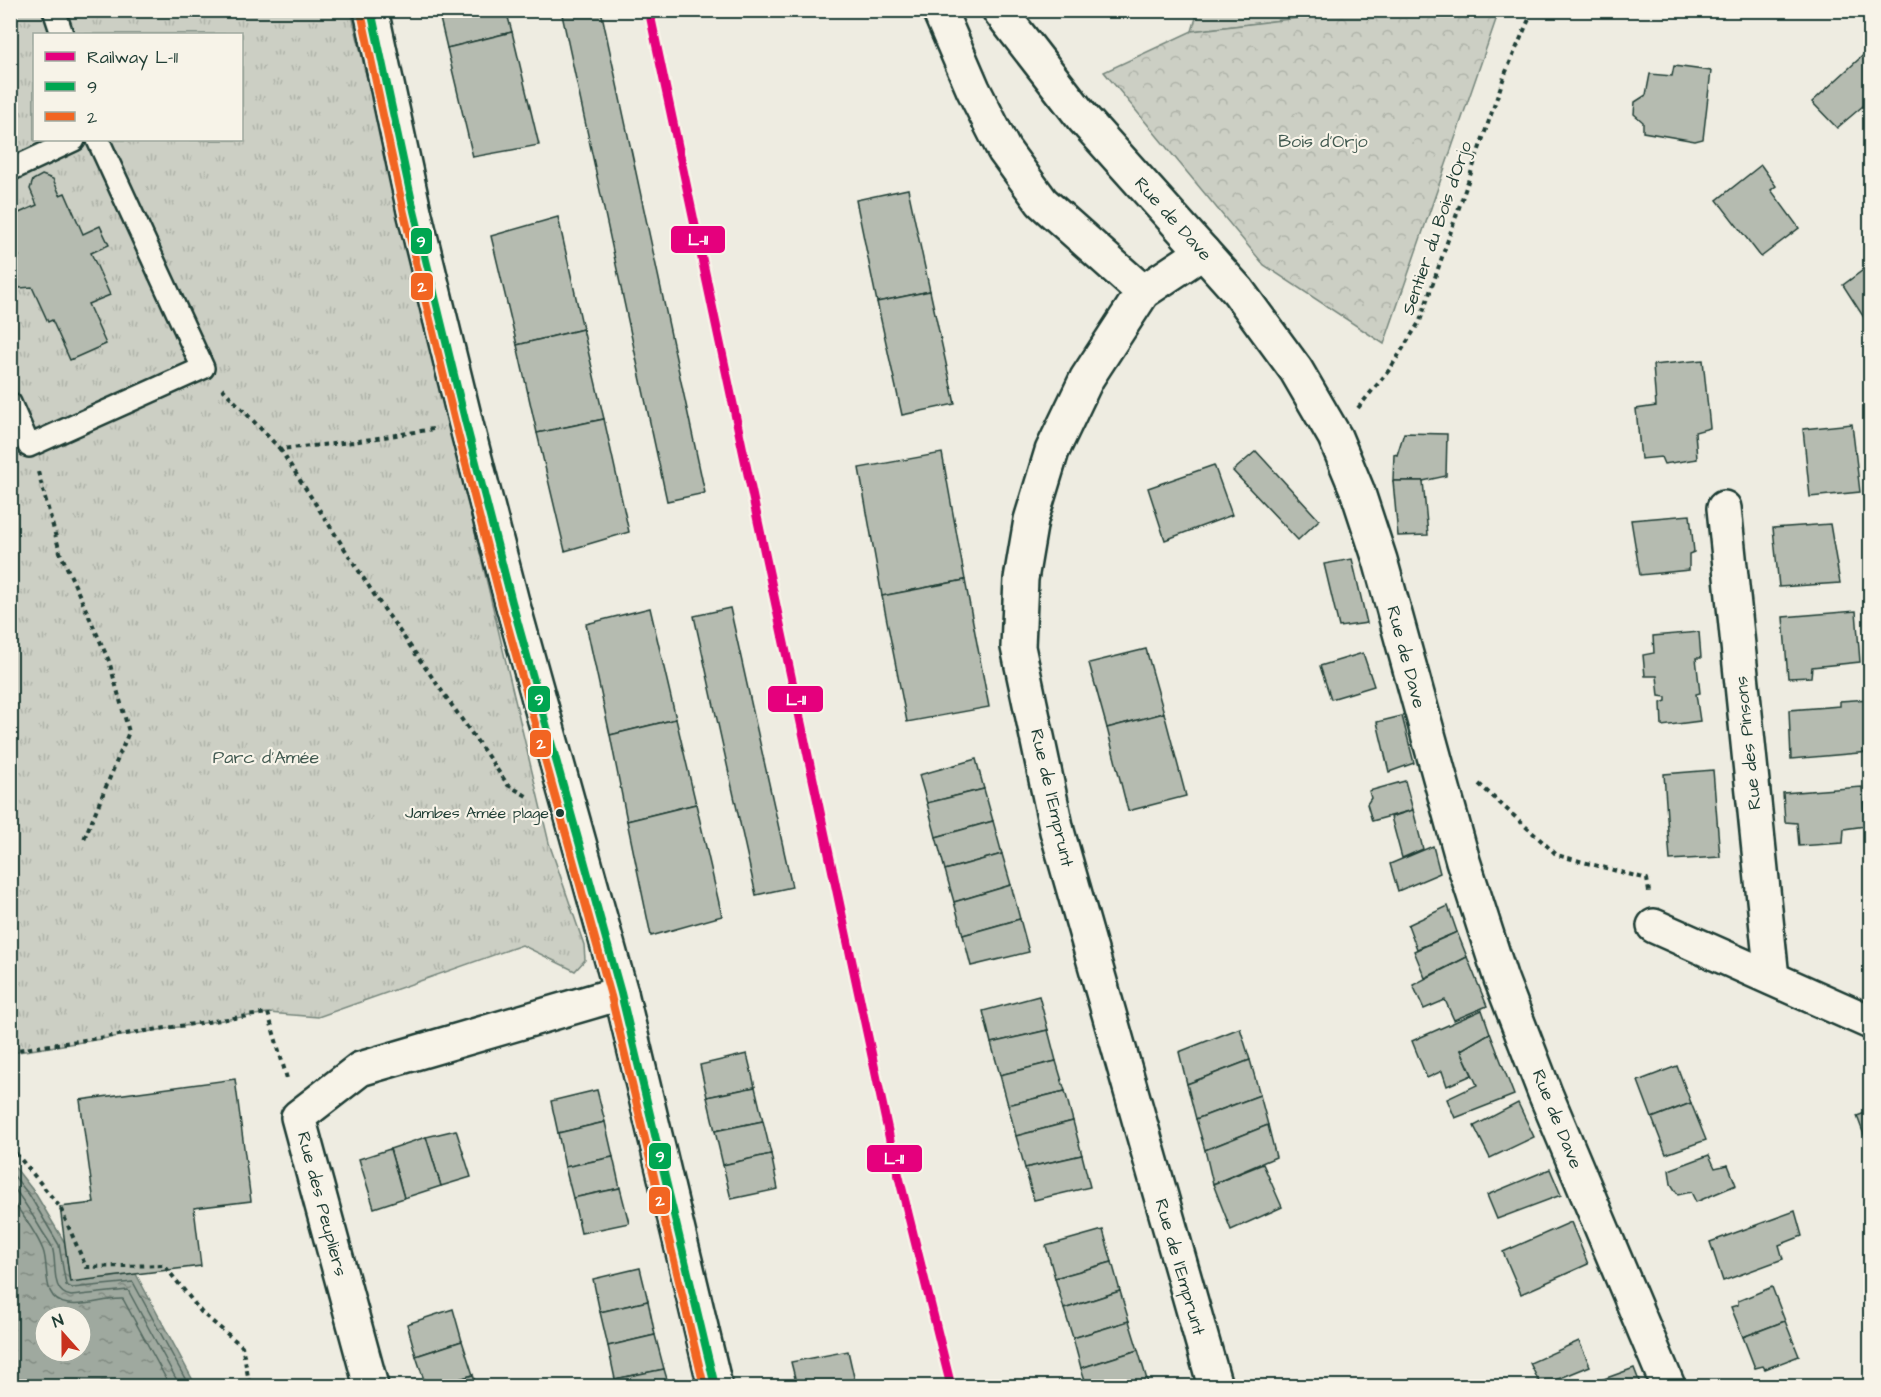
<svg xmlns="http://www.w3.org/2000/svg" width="1881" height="1397" font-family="'Architects Daughter',sans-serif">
	<defs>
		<pattern id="forest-crowns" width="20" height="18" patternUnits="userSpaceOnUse" patternTransform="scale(1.5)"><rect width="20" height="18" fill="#cccfc4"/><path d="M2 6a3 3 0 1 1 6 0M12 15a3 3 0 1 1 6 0" fill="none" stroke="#afb3a9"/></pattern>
		<pattern id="park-tufts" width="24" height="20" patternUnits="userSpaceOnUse" patternTransform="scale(1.5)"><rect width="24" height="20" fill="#cccfc4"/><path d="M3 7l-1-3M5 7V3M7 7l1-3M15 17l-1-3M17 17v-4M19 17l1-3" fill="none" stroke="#afb3a9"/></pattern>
		<pattern id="water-ripples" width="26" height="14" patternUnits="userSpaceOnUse" patternTransform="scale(1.5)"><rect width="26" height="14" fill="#9fa99f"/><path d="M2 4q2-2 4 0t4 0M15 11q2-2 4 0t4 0" fill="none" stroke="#818b82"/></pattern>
	</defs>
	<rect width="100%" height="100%" fill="#eeece1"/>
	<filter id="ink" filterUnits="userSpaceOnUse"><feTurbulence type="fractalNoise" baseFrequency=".0167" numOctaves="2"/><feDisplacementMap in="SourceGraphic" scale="12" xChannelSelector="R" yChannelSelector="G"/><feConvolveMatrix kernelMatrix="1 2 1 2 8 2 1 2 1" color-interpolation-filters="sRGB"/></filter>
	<g filter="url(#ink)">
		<!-- green -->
		<path fill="#cccfc4" stroke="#76867c" stroke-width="1.5" d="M1198,11H1356L1192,31Z"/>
		<!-- forest -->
		<path fill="url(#forest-crowns)" stroke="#76867c" stroke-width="1.5" d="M1356,11H1499L1384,344L1264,265L1104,72L1192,31Z"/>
		<!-- park -->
		<path fill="url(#park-tufts)" stroke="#76867c" stroke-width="1.5" fill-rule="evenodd" d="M11,11H351L549,843L584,945L585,960L575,971L522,945L318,1017L268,1013L11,1053ZM34,34H242V140H34Z"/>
		<!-- water -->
		<path fill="url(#water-ripples)" stroke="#6c7e74" stroke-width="1.5" fill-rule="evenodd" d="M10,1161L35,1193L65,1243L70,1282L136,1274L196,1386H11ZM45,1316H81V1352H45Z"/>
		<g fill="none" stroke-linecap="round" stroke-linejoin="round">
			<!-- shore -->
			<g stroke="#52685f" stroke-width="1.5">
				<path d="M10,1171L30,1196L59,1245L66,1285L72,1288L133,1282L189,1386"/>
				<path d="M10,1183C22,1198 32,1214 42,1231C45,1236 50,1242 52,1247C58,1263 49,1292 71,1296L128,1290L180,1386"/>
				<path d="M10,1198C20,1211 37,1235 43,1250C50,1268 40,1300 68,1304C86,1307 105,1298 123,1299L170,1386"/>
			</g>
		</g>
		<!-- building -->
		<g fill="#b5bbb0" stroke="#1f3d34" stroke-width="1.5">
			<path d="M438,10H506L512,32L447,48Z"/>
			<path d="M561,10H601L705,493L667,501Z"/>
			<path d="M512,32L539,145L473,157L447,48Z"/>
			<path d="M1870,49V100L1837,128L1812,102Z"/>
			<path d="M1674,66L1711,71L1703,139L1695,141L1643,132V122L1634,114L1635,102L1646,95L1650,74L1672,76Z"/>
			<path d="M1761,165L1776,186L1771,190L1799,228L1761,257L1717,200Z"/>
			<path d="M42,175L53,179L60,195L65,193L83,234L100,226L109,245L91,253L110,295L88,304L106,344L70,360L52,320L48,322L32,287L20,288L10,278L11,263L19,256L10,238V217L37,205L30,189L33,180Z"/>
			<path d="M908,189L930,291L877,302L856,200Z"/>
			<path d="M558,217L583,329L517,345L491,236Z"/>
			<path d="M1870,265V327L1843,285Z"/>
			<path d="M930,291L955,404L902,415L877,302Z"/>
			<path d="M583,329L604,419L537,433L517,345Z"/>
			<path d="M1703,360L1710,428L1695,432L1697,459L1664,464L1661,457L1641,459L1636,409L1656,406L1653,365Z"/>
			<path d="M604,419L629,532L565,551L537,433Z"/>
			<path d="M1852,424L1860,492L1810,497L1803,429Z"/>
			<path d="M1404,433L1447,434L1446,476L1423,481H1393L1394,454L1397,455Z"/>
			<path d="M1256,451L1319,520L1298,540L1233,471Z"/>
			<path d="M942,453L965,580L882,596L859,468Z"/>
			<path d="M1214,465L1232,515L1165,540L1148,488Z"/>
			<path d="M1393,481H1423L1428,535L1398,536Z"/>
			<path d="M1690,515L1694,552L1689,554V570L1640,575L1631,520Z"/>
			<path d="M1830,524L1840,583L1779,587L1773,528Z"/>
			<path d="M1352,559L1367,623L1339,627L1324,564Z"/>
			<path d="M965,580L989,707L907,722L882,596Z"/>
			<path d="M650,608L676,719L610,735L586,624Z"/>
			<path d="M730,608L792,887L756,895L694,616Z"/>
			<path d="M1856,611L1860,662L1812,667L1811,677L1788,678L1783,617Z"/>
			<path d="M1699,632L1701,658H1696L1700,693L1696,694L1700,721L1662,726L1661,703L1666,701V697L1659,696L1657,676H1645L1643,655L1654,653L1653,636Z"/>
			<path d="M1146,649L1164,713L1107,728L1089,663Z"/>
			<path d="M1363,653L1374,686L1331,699L1320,666Z"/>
			<path d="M1870,699V752L1791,759L1789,710L1840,706V701Z"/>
			<path d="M1164,713L1186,796L1128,811L1107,728Z"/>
			<path d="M1402,716L1414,763L1389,772L1377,722Z"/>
			<path d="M676,719L696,804L627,821L610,735Z"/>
			<path d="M976,759L984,789L927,803L919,775Z"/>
			<path d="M1713,770L1720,857L1670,860L1664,774Z"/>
			<path d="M1405,781L1413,810L1372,821L1367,804L1371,798L1369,791Z"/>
			<path d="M1862,787L1865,826L1844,829L1843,843L1799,846L1797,823L1785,822L1783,793Z"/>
			<path d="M984,789L993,821L936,837L927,803Z"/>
			<path d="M696,804L722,916L651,936L627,821Z"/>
			<path d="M1413,810L1423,849L1402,858L1391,817Z"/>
			<path d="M993,821L1002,854L945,870L936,837Z"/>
			<path d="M1433,846L1440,873L1398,891L1390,864Z"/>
			<path d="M1002,854L1011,885L954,902L945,870Z"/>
			<path d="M1011,885L1020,919L963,935L954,902Z"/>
			<path d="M1448,906L1457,932L1417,949L1408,925Z"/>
			<path d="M1020,919L1029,952L971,966L963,935Z"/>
			<path d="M1457,932L1467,957L1425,978L1414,951Z"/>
			<path d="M1467,957L1487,1006L1454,1020L1445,1000L1424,1009L1413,985Z"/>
			<path d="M1039,996L1048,1030L991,1043L983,1011Z"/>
			<path d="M1482,1010L1490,1033L1461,1050L1472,1075L1447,1086L1442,1071L1427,1078L1412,1041Z"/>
			<path d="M1240,1028L1250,1060L1187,1084L1179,1052Z"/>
			<path d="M1048,1030L1056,1061L1000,1075L991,1043Z"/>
			<path d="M1490,1033L1514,1095L1455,1118L1447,1099L1477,1085L1461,1050Z"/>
			<path d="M747,1054L755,1087L707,1097L700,1065Z"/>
			<path d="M1250,1060L1260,1095L1196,1119L1187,1084Z"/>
			<path d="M1056,1061L1065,1091L1008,1105L1000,1075Z"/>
			<path d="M1677,1066L1691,1103L1652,1118L1638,1081Z"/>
			<path d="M235,1079L251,1201L194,1208L201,1266L70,1282L60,1207L94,1203L80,1100Z"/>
			<path d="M755,1087L763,1121L715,1131L707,1097Z"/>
			<path d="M597,1090L605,1122L558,1133L551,1101Z"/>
			<path d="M1065,1091L1073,1121L1016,1136L1008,1105Z"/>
			<path d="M1260,1095L1268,1125L1205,1150L1196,1119Z"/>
			<path d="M1518,1103L1534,1137L1490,1158L1474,1126Z"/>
			<path d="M1691,1103L1706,1140L1666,1154L1652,1118Z"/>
			<path d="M1870,1111V1151L1857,1116Z"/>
			<path d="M763,1121L771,1154L723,1165L715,1131Z"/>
			<path d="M1073,1121L1082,1155L1025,1168L1016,1136Z"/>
			<path d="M605,1122L613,1157L565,1167L558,1133Z"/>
			<path d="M1268,1125L1276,1157L1213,1184L1205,1150Z"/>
			<path d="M456,1130L471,1177L441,1186L426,1137Z"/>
			<path d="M426,1137L441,1186L404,1198L390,1149Z"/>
			<path d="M390,1149L404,1198L374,1208L359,1159Z"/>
			<path d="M771,1154L778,1189L731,1199L723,1165Z"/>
			<path d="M1082,1155L1090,1187L1034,1200L1025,1168Z"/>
			<path d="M1709,1155L1715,1168L1728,1165L1736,1185L1696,1202L1691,1192L1678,1195L1671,1184L1669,1170Z"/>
			<path d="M613,1157L620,1188L573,1198L565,1167Z"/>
			<path d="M1263,1164L1282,1207L1231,1230L1213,1184Z"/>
			<path d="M1550,1169L1561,1195L1497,1219L1487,1195Z"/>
			<path d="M620,1188L629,1223L581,1233L573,1198Z"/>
			<path d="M1795,1211L1802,1236L1779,1245L1783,1259L1723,1281L1710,1242Z"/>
			<path d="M1571,1222L1588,1264L1521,1294L1503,1252Z"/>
			<path d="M1103,1230L1112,1262L1055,1278L1046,1246Z"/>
			<path d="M1112,1262L1120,1291L1064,1309L1055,1278Z"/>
			<path d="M640,1268L648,1301L600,1312L593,1279Z"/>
			<path d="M1772,1287L1785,1321L1743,1337L1731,1307L1738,1305V1301Z"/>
			<path d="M1120,1291L1129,1321L1073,1338L1064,1309Z"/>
			<path d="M648,1301L655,1335L608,1346L600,1312Z"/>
			<path d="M453,1309L462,1341L416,1356L407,1324Z"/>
			<path d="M1129,1321L1138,1350L1081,1368L1073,1338Z"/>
			<path d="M1785,1321L1799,1356L1765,1369L1763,1366L1755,1368L1743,1337Z"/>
			<path d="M655,1335L664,1369L615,1379L608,1346Z"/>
			<path d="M462,1341L473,1375L435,1386H426L416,1356Z"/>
			<path d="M1579,1341L1590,1366L1541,1386L1530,1363Z"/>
			<path d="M1138,1350L1148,1383L1139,1386H1087L1081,1368Z"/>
			<path d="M848,1351L856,1386H797L791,1362Z"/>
			<path d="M1634,1368L1641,1386H1595L1593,1383Z"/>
			<path d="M664,1369L669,1386H618L615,1379Z"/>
			<path d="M473,1375L477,1386H435Z"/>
		</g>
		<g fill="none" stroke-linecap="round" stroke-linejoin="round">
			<defs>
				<g id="lane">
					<path d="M54,10L62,34"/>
					<path d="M10,170L74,140"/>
					<path d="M10,403L29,446L203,368L98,140"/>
				</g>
				<g id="street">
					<path d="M371,10L414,211L466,424L512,602L621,993L715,1386"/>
					<path d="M939,10L973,89L1004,150L1042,202L1143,292"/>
					<path d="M1203,252L1143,292L1087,378L1052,451L1031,520L1021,579L1018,647L1057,831L1215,1386"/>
					<path d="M1724,508L1772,978"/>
					<path d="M1654,926L1870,1022"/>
					<path d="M371,1386L298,1117L360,1069L621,993"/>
				</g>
				<path id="secondary" d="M999,10L1082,117L1238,291L1296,370L1335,437L1357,490L1380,560L1463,861L1501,979L1545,1093L1668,1386"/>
			</defs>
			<!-- lane casing -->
			<use href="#lane" stroke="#1f3d34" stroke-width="26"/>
			<!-- street casing -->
			<use href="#street" stroke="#1f3d34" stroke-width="38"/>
			<!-- secondary casing -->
			<use href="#secondary" stroke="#1f3d34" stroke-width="38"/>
			<!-- path -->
			<g stroke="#1f3d34" stroke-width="4" stroke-dasharray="4.5 4.5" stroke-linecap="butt">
				<path d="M1865,178L1870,180"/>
				<path d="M222,388L280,449L353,442L433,429"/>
				<path d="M1358,408L1390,369L1420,321L1505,74L1533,10"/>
				<path d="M280,449L377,599L508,785L530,798"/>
				<path d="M38,472L60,552L109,661L129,732L84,839"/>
				<path d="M1479,784L1557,855L1647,879L1649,892"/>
				<path d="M10,1051L268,1013L288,1082"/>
				<path d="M10,1146L60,1207L86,1267L164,1265L202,1313L242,1346L250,1386"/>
			</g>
			<!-- lane -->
			<use href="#lane" stroke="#f7f3e8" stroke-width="21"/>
			<!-- street -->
			<use href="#street" stroke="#f7f3e8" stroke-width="33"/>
			<!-- secondary -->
			<use href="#secondary" stroke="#f7f3e8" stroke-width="33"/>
			<defs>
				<path id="bus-1" d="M371,10L414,211L466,424L512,602L621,993L715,1386"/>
				<path id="bus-2" d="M361,12L404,213L456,426L502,605L611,996L704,1386"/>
			</defs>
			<!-- bus-1 casing -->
			<use href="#bus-1" stroke="#f7f3e8" stroke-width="12"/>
			<!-- bus-2 casing -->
			<use href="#bus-2" stroke="#f7f3e8" stroke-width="12"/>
			<!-- bus-1 -->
			<use href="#bus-1" stroke="#00a651" stroke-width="8"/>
			<!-- bus-2 -->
			<use href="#bus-2" stroke="#f26522" stroke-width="8"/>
			<defs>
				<path id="rail-1" d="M649,10L891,1145L951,1386"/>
			</defs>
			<!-- rail-1 casing -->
			<use href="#rail-1" stroke="#f7f3e8" stroke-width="14"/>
			<!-- rail-1 -->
			<use href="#rail-1" stroke="#e5007d" stroke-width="9"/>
		</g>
	</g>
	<!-- markers -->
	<circle fill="#1f3d34" stroke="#f7f3e8" stroke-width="2" cx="560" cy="813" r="5"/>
	<g text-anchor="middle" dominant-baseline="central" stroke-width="4.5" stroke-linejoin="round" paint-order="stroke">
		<!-- bus labels -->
		<g font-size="16" fill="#1f3d34" stroke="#f7f3e8" text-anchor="end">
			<text x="549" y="813">Jambes Amée plage</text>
		</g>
		<!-- park labels -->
		<g font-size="18" fill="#425a51" stroke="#f7f3e8">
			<text x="1323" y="141">Bois d'Orjo</text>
			<text x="266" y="757">Parc d'Amée</text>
		</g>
		<!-- street labels -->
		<g font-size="18" fill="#1f3d34" stroke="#f7f3e8">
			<text transform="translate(1173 219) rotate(48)">Rue de Dave</text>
			<text transform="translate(1437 228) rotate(-71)">Sentier du Bois d'Orjo</text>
			<text transform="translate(1406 657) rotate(75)">Rue de Dave</text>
			<text transform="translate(1748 743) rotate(-96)">Rue des Pinsons</text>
			<text transform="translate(1052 798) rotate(77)">Rue de l'Emprunt</text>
			<text transform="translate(1557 1119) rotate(68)">Rue de Dave</text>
			<text transform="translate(322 1204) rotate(75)">Rue des Peupliers</text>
			<text transform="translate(1180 1267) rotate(74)">Rue de l'Emprunt</text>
		</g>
	</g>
	<g stroke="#f7f3e8" stroke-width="2">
		<rect x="670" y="225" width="56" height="29" rx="6" fill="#e5007d"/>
		<rect x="410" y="227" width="23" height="28" rx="6" fill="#00a651"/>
		<rect x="410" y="272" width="24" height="29" rx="6" fill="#f26522"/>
		<rect x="767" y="685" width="57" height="28" rx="6" fill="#e5007d"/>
		<rect x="527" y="685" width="24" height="28" rx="6" fill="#00a651"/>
		<rect x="529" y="729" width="23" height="29" rx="6" fill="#f26522"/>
		<rect x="648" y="1142" width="24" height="28" rx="6" fill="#00a651"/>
		<rect x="866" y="1144" width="57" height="29" rx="6" fill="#e5007d"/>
		<rect x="648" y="1186" width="23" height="29" rx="6" fill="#f26522"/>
	</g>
	<g font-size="16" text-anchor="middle" font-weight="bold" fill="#fff">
		<text x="698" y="245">L-11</text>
		<text x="421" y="247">9</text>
		<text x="422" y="292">2</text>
		<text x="796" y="705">L-11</text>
		<text x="539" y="705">9</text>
		<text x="541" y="749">2</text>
		<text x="660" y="1162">9</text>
		<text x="894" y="1164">L-11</text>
		<text x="660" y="1206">2</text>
	</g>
	<!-- margin -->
	<rect width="1881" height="1397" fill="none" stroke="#f7f3e8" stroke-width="36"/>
	<rect x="18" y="18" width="1845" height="1361" fill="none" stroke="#1f3d34" stroke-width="2" filter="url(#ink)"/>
	<!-- legend -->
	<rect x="33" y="33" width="210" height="108" fill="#f7f3e8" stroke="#a1aaa0" stroke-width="1.5"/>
	<rect x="45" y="52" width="30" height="9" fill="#e5007d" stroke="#a1aaa0" stroke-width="1.5"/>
	<text x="87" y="63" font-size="18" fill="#1f3d34">Railway L-11</text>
	<rect x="45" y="82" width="30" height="9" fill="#00a651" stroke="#a1aaa0" stroke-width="1.5"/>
	<text x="87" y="93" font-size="18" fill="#1f3d34">9</text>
	<rect x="45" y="112" width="30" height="9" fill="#f26522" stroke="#a1aaa0" stroke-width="1.5"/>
	<text x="87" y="123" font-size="18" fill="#1f3d34">2</text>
	<!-- north arrow -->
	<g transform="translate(63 1334) rotate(339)"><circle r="28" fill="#f7f3e8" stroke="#a1aaa0" stroke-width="1.5"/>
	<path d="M0-4.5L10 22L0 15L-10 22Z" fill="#c8321e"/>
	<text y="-9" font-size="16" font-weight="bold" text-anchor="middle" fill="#1f3d34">N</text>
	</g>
</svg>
